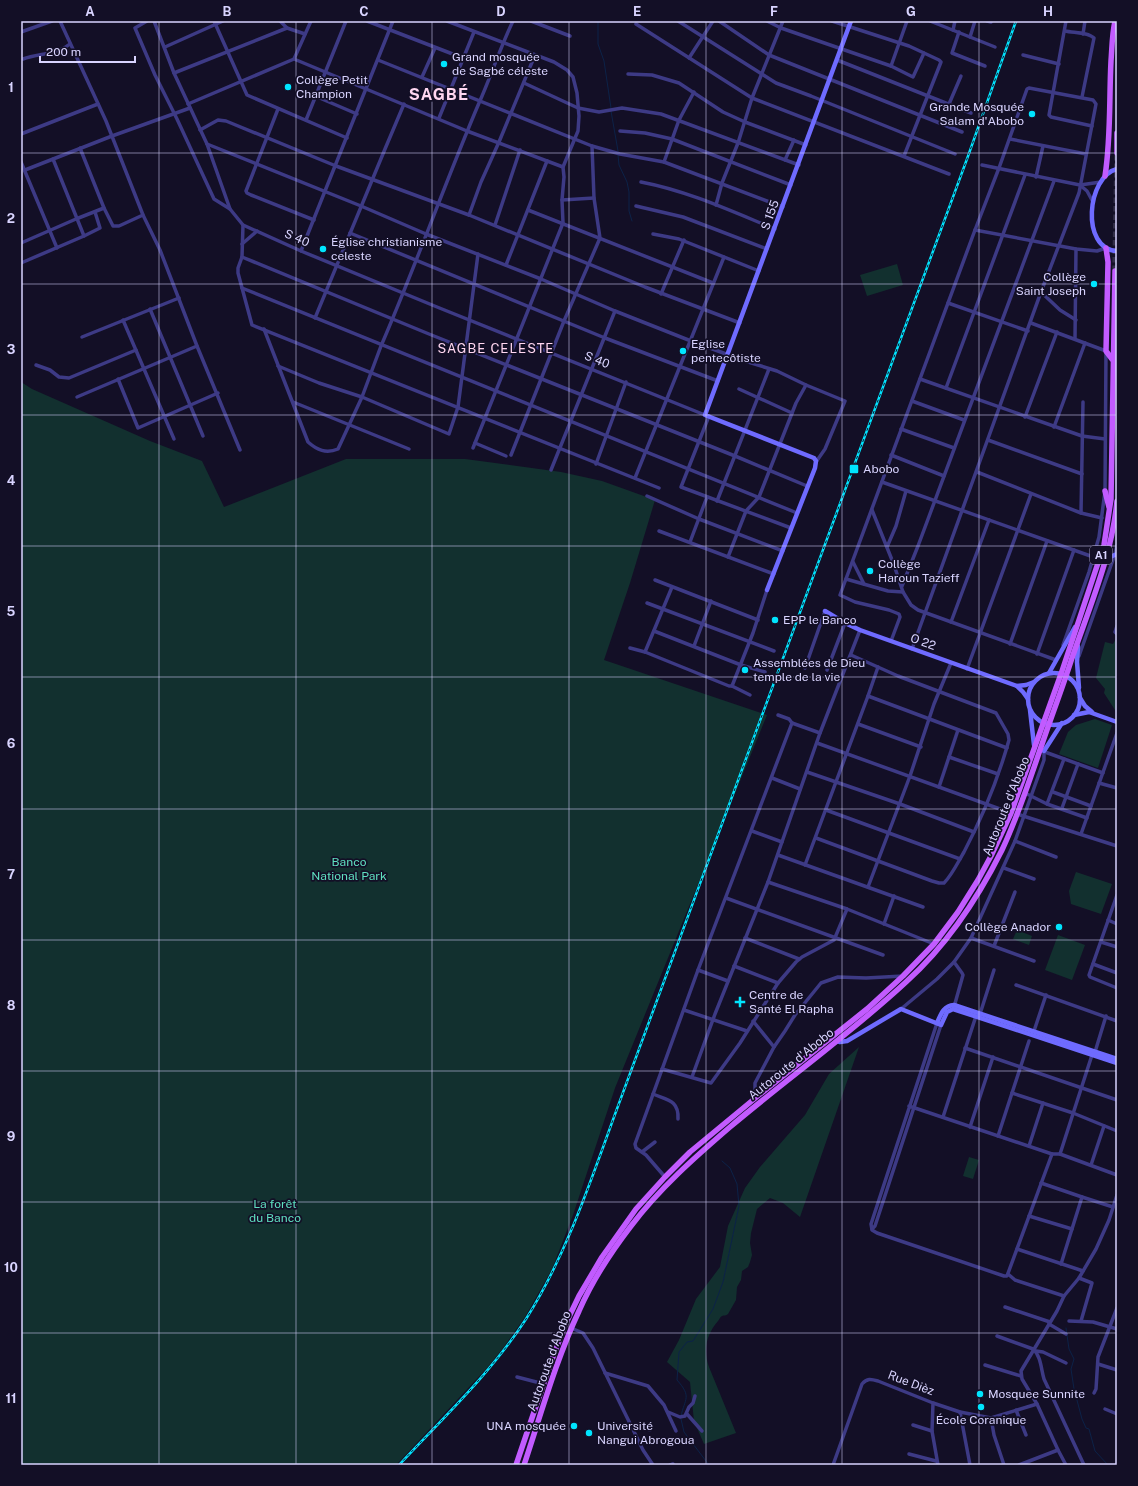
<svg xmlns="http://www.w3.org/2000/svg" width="1138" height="1486" font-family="'Public Sans',sans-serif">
	<rect width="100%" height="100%" fill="#130f26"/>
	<!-- green -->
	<g fill="#12302f">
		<path d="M897,264L903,285L867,296L860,275Z"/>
		<path d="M21,382L32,389L150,441L202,461L224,507L346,459H465L561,472L602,481L655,500L630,583L604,660L767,715L615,1088L573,1215L552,1269L525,1317L503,1348L487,1368L396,1465H21Z"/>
		<path d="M1116,639H1117V713L1104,693L1105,689L1096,678L1105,642L1113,644Z"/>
		<path d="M1095,719L1112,725L1098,768L1059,754L1068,732L1076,725Z"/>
		<path d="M1076,872L1112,884L1101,914L1071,904L1069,891Z"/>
		<path d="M1017,930L1032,936L1029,945L1013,939Z"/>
		<path d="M1058,935L1085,945L1072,980L1045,970Z"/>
		<path d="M859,1047L800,1217L783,1203L770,1198L757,1209L751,1233L750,1243L752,1255L750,1262L748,1267L742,1271L741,1280L737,1287L736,1300L728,1314C726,1316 724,1315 722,1316C720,1317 719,1320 718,1321C706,1335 703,1350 709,1367L736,1433L704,1444L694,1421L690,1382L667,1362L679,1340L696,1299L720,1267L728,1226L745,1188L760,1167L805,1115L829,1074Z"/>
		<path d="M969,1157L979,1160L973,1179L963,1176Z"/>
	</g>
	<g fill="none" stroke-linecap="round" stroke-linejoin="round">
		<!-- stream -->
		<g stroke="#0c2248" stroke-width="1">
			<path d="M598,21V44L604,61L611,108"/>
			<path d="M611,111L618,151"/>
			<path d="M618,155L619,165L627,182L629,192V211L632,221"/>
			<path d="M1066,1328L1069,1349L1074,1359L1071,1369L1074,1389L1082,1419L1086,1428L1089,1429L1095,1451L1108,1465"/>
			<path d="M681,1416C685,1398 692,1397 677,1380L679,1352L687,1342L693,1341L713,1309L723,1282L739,1206L737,1184L730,1168L722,1161"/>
			<path d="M681,1419L684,1432L709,1465"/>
		</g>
		<!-- primary-tunnel -->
		<path stroke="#312d47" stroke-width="5.5" stroke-dasharray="5.5 3" stroke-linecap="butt" d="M1115,271L1117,153"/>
		<!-- street -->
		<g stroke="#3d3a85" stroke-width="3.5">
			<path d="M60,21L106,121L143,215L160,250L197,346L240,450"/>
			<path d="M147,21L135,28L155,75L177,119L214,199L230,209L243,225L242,257L238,268V273L252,325L659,488"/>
			<path d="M154,21L174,73L207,144L230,209"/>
			<path d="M214,21L247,95L347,138"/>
			<path d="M280,21L287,28L305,34"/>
			<path d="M367,21L463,58"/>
			<path d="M447,21L554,62L567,70L573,77L577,93L579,116L578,131L563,167L564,177L562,200L563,223L473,448"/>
			<path d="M531,21L570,36"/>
			<path d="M678,21L776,83L811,96L955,154"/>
			<path d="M719,21L769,55L962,132"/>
			<path d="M767,21L781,28L891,66L913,77L924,53"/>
			<path d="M832,21L909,46L939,60L941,62L904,156"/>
			<path d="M930,21L995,47"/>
			<path d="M987,21L991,22"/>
			<path d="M1066,21L1049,115L1051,117L1092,126"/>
			<path d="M636,24L752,98L949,174"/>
			<path d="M953,30L955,21"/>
			<path d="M1065,31C1074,33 1088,32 1094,38L1082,97"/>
			<path d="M21,32L52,21"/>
			<path d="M959,32L952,53L985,66"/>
			<path d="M1083,34L1085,21"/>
			<path d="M970,37L975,21"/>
			<path d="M165,47L223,21"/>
			<path d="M1023,55L1059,64"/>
			<path d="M689,58L713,21"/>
			<path d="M23,59C39,53 57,55 70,44"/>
			<path d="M294,59L467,131L563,167"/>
			<path d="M378,60L592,146L620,154L664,162L783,207"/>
			<path d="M837,60L971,113"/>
			<path d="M891,66L907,21"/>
			<path d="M174,73L287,28"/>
			<path d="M628,74L652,75L679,83L723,112L745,122L806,145"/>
			<path d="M422,77L435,48"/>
			<path d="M524,83L578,108L599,112L622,108L661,114L799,165"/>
			<path d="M315,96L357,114"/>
			<path d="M188,104L294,59L311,21"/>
			<path d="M949,104L961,76"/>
			<path d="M278,109L246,191L247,193L251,195L314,220"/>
			<path d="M439,118L474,32"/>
			<path d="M306,120L346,21"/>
			<path d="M200,130L218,120L226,121L336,166L469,215L645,287L740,323"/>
			<path d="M620,131L645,133L672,139L791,185"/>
			<path d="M21,134L98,104"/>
			<path d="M1010,139L1086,154"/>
			<path d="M207,144L361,206L426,234L541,279L615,311L691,341L745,361L777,371L806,385L845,401L825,449L816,462"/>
			<path d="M80,148L104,208L113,226H119L143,215"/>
			<path d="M785,160L794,140"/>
			<path d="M21,162L57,248"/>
			<path d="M664,162L679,120L694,92"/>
			<path d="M982,165L1080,185L1101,182"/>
			<path d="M25,170L112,136L190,108"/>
			<path d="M1036,177L1043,146"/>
			<path d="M641,182C688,191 731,211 775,229"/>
			<path d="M1081,186L1087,191L1093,202"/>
			<path d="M562,200L594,198"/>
			<path d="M716,205L722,183L738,143L752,98L783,21"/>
			<path d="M636,206L683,217L767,249"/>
			<path d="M528,210L713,283"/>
			<path d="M469,215L481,182L499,142L535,55"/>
			<path d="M243,225L301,251L437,307L705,415"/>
			<path d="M495,225L520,150"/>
			<path d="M975,230L1076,249L1097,251L1106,248"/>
			<path d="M350,233L605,338L718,381"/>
			<path d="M653,234L679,239L759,271"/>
			<path d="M84,236L100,228L95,212"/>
			<path d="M21,243L76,219L104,208"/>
			<path d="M242,244L257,231"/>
			<path d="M301,251L393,21"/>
			<path d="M242,257L429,334L735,456L807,486"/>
			<path d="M21,263L84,236L53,159"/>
			<path d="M506,265L547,161"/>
			<path d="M242,288L797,513"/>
			<path d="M1041,292L1060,310L1076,320"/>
			<path d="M661,294L684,240"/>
			<path d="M948,303L1028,331"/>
			<path d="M150,309L203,436"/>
			<path d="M315,318L385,149L404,104"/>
			<path d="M123,320L174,439"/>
			<path d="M1031,323L1106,351L1105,491L1099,537L1089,572L1063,645"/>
			<path d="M264,329L308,442C317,450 326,454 338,449L362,397L381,346C416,265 445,183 479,103C491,76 500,48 513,21"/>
			<path d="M82,337L179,298"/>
			<path d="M1075,339L1076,249"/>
			<path d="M36,365L50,370L59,377L69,378L136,350"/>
			<path d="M278,366L319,383L362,397L449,434L458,407L478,254"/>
			<path d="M118,379L138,428L218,393"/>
			<path d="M920,379L1082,436L1105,439"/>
			<path d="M946,388L1025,175"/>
			<path d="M739,389L792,413"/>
			<path d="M77,397L197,346"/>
			<path d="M912,401L964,420"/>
			<path d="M293,402L409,449"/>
			<path d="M709,416L681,487L791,528"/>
			<path d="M1025,417L1057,332"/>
			<path d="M1054,427L1085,343"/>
			<path d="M901,429L954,448"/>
			<path d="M988,440L1082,474"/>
			<path d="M475,443L506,456"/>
			<path d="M511,455L564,321L600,238L594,198L592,146"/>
			<path d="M891,455L944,476"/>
			<path d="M596,464L626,382"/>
			<path d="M551,470L615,311"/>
			<path d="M977,472L1081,513L1102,518"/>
			<path d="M635,478L724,257"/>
			<path d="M882,482L1099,559"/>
			<path d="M647,496L699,519L783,551"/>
			<path d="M717,501L769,369"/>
			<path d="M872,510L894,565L903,592L911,605L918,610L1056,660"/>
			<path d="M1081,513L1083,402"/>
			<path d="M659,531L774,574"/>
			<path d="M690,542L707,497"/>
			<path d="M887,547L896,526L906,491"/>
			<path d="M728,557L746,511L759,497L796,403L806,385"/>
			<path d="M853,562L864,584"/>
			<path d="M846,579L888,591L903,592"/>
			<path d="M655,580L758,620"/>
			<path d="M902,586L918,546L1054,181"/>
			<path d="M647,603L774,651"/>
			<path d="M951,622L989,520"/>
			<path d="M1117,626L1115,632L1117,634"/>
			<path d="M654,631L741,665L765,672"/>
			<path d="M891,641L900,617L899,614L889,610L855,602L840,595L975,230L999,168L1027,89L1029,88L1093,100L1096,104L1079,193L1041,292L912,649"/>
			<path d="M1010,644L1047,541"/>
			<path d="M694,646L711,601"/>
			<path d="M630,648L645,652L729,686H732L753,633L767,590"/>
			<path d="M645,652L672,587"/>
			<path d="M1037,654L1074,550"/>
			<path d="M1079,656L1115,554L1117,545"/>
			<path d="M805,668L825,611"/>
			<path d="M967,669L1031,494"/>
			<path d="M827,670L845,623"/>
			<path d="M732,686L750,695"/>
			<path d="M868,696L878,667"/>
			<path d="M778,715L789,719L792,723L820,733"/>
			<path d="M858,724L921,747"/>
			<path d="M817,743L1011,813"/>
			<path d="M1045,752L1103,773"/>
			<path d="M949,757L998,774"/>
			<path d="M807,772L900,804L974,832"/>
			<path d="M772,778L800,789"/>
			<path d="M1099,783L1117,788"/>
			<path d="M939,787L958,730"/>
			<path d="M1053,792L1091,806"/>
			<path d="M1025,793L1047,804L1087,818"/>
			<path d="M1047,804L1064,759"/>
			<path d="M1062,808L1078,764"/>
			<path d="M826,810L960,859"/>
			<path d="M1017,814L1117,846"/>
			<path d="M752,831L782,842"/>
			<path d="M1081,834L1117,733"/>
			<path d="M816,838L932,881L939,883H944C952,875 958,862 964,852C983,816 998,779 1009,740L1008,734L996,713L898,676L851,655"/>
			<path d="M1015,841L1056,857"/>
			<path d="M778,855L923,907"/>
			<path d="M805,865L868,696L1007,748"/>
			<path d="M1004,868L1034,879"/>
			<path d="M768,882L847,909L934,944"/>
			<path d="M868,887L910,776L934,704L951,663"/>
			<path d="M1117,895L1089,975L1090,977L1117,988"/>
			<path d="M726,898L883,955"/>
			<path d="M1108,920L1117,924"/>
			<path d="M884,924L894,896"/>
			<path d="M745,938L799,959"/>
			<path d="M971,938L1034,961"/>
			<path d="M1101,942L1117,947"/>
			<path d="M994,946L1015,892"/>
			<path d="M1093,964L1117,973"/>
			<path d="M734,966L778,983"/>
			<path d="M698,970L728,981"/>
			<path d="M1016,985L1117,1021"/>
			<path d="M954,1007L963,975L962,973L954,962"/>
			<path d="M901,1009L937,979L954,962L971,938L1015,841L1044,760V751"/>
			<path d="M684,1010L747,1031"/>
			<path d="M980,1014L994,970"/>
			<path d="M753,1021L774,1047"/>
			<path d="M1034,1031L1046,995"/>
			<path d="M965,1048L1117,1100"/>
			<path d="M1095,1052L1106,1016"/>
			<path d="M662,1069L711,1083L740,1043L778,983L796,962L802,957L834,940L847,909"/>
			<path d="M692,1077L715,1014L768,882L820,733L860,630"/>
			<path d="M1012,1093L1073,1113L1117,1131"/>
			<path d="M653,1094C667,1100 679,1100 678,1119"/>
			<path d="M759,1095L755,1089V1083L774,1047L785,1031L795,1015L821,983L838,977L866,978L903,976"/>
			<path d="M909,1106L1052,1154L1007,1276H1004L877,1233L872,1230L871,1224L937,1023"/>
			<path d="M943,1117L976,1016"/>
			<path d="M970,1127L993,1057"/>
			<path d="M998,1136L1029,1041"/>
			<path d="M1029,1146L1043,1103"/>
			<path d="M642,1152L655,1142"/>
			<path d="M1052,1154H1060L1117,1175"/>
			<path d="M1060,1154L1092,1055"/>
			<path d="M1091,1165L1104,1126"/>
			<path d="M665,1177L646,1155L636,1148L635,1144L698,970L792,723"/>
			<path d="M1041,1183L1082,1197"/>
			<path d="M1029,1216L1072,1229"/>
			<path d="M872,1229L875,1226L941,1025"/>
			<path d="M1017,1249L1083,1271"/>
			<path d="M1061,1264L1082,1197L1113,1207"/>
			<path d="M1008,1274L1015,1280L1064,1296"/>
			<path d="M1079,1278L1092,1283L1081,1321"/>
			<path d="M1005,1307L1050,1322"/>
			<path d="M1069,1321L1093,1322L1117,1329"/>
			<path d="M1049,1324L1066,1334"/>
			<path d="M571,1328L583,1333L593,1348L643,1450L653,1465"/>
			<path d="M997,1336L1033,1349C1041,1356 1041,1369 1044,1379L1084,1465"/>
			<path d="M1036,1351L1043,1352L1066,1363"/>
			<path d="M1098,1364L1117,1370"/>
			<path d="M985,1365L1021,1376"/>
			<path d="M605,1373L648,1386L664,1405L676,1431"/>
			<path d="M517,1377L544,1384"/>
			<path d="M1094,1393L1096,1389L1098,1357L1117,1308"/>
			<path d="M933,1403L932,1431L938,1465"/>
			<path d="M1105,1409L1117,1414"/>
			<path d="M1016,1410L1026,1435"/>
			<path d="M668,1412L680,1417L685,1416L689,1407L693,1403L695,1396"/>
			<path d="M960,1412L970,1465"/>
			<path d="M687,1414L702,1431"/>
			<path d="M991,1418L994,1435L1004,1465"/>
			<path d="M631,1425H636L650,1430"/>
			<path d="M913,1425L932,1431"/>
			<path d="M909,1454L936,1461"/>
			<path d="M670,1465L673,1464"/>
			<path d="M833,1465L862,1384C867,1378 871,1379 878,1381L933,1403L960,1412L991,1418L1037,1404"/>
			<path d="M1019,1465L1058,1450"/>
			<path d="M1066,1465L1058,1450L1037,1404L1022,1379L1021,1371L1057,1311L1064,1296L1079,1278L1096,1249L1109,1220L1117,1195"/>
		</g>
		<!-- secondary -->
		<g stroke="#6f6bff" stroke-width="4.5">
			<path d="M1117,169C1087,176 1080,249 1117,251"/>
			<path d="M1106,561L1110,557L1117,554"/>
			<path d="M767,590L815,468L816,461L814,458L705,415L851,21"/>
			<path d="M825,611L845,623L860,630L1017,686L1023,692L1028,699"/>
			<path d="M1078,646L1077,662L1079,688"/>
			<path d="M1049,673L1075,627"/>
			<circle cx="1054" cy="699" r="26"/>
			<path d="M1017,686L1026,685L1034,682"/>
			<path d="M1080,698L1085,706L1092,712"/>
			<path d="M1030,710L1034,745"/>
			<path d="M1074,715L1089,712L1117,722"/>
			<path d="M1044,751L1062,723"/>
			<path d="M937,1023C941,1014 943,1006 954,1005L1117,1059"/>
			<path d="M837,1041L840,1042L847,1041L901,1009L941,1025L947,1012L953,1009L1117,1063"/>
		</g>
		<!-- primary -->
		<g stroke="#c25bff" stroke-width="5.5">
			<path d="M1117,153V133"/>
			<path d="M1105,176C1111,138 1109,100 1111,61C1112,48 1112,34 1115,21"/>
			<path d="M1106,248L1108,262L1106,351L1112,359"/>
			<path d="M1105,491L1109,507"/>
			<path d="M516,1465L551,1362L565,1325L579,1296L602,1257L636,1209L665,1177L690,1152L759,1095L867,1009L903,976L934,944L958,912L978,880L991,856L1011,813L1061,674L1104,545L1111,499L1115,271"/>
			<path d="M524,1465C541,1414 556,1360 579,1311C592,1281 611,1252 631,1226C660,1188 694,1158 730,1127C788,1078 850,1034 906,982C946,946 978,898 1002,850C1021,810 1034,766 1049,724C1057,702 1065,680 1072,658C1090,606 1112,555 1117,501"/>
		</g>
		<defs>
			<path id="rail" d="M399,1465C443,1418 491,1373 526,1319C569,1251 593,1173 621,1098L967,159L1016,21"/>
		</defs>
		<!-- rail casing -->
		<use href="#rail" stroke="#00e5ff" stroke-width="2.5"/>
		<!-- rail -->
		<use href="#rail" stroke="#130f26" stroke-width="1" stroke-dasharray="3" stroke-linecap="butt"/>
	</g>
	<!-- grid -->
	<path fill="none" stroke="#d9d4ff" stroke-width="1" stroke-opacity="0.55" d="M159,21V1465M296,21V1465M432,21V1465M569,21V1465M706,21V1465M842,21V1465M979,21V1465M21,153H1117M21,284H1117M21,415H1117M21,546H1117M21,677H1117M21,809H1117M21,940H1117M21,1071H1117M21,1202H1117M21,1333H1117"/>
	<!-- markers -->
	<g fill="#00e5ff" stroke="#130f26" stroke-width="1.5">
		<circle cx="444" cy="64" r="4"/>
		<circle cx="288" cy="87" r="4"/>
		<circle cx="1032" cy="114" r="4"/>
		<circle cx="323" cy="249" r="4"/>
		<circle cx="1094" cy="284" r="4"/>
		<circle cx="683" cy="351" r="4"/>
		<rect x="849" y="464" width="10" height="10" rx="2"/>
		<circle cx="870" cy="571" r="4"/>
		<circle cx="775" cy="620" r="4"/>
		<circle cx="745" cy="670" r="4"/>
		<circle cx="1059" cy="927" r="4"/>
		<path d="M738 996h4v4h4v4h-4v4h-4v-4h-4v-4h4z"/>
		<circle cx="980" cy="1394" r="4"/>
		<circle cx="981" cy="1407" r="4"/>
		<circle cx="574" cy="1426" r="4"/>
		<circle cx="589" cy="1433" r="4"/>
	</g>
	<g text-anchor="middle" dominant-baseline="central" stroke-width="3.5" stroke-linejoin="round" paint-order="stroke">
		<!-- shield labels -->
		<rect fill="#130f26" stroke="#9e99be" stroke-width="1" x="1090" y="546" width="22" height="18" rx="3"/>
		<g font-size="11" font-weight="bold" fill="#d9d4ff">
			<text x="1101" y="555">A1</text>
		</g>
		<!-- poi labels -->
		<g font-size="12" fill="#d9d4ff" stroke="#130f26" text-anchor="start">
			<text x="452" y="57">Grand mosquée<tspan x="452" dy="14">de Sagbé céleste</tspan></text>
			<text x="296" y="80">Collège Petit<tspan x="296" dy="14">Champion</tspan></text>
			<text x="1024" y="107" text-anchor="end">Grande Mosquée<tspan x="1024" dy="14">Salam d'Abobo</tspan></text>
			<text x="331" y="242">Église christianisme<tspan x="331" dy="14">celeste</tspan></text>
			<text x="1086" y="277" text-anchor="end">Collège<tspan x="1086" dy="14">Saint Joseph</tspan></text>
			<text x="691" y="344">Eglise<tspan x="691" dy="14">pentecôtiste</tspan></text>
			<text x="863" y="469">Abobo</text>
			<text x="878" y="564">Collège<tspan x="878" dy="14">Haroun Tazieff</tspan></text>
			<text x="783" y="620">EPP le Banco</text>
			<text x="753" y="663">Assemblées de Dieu<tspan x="753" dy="14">temple de la vie</tspan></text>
			<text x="1051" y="927" text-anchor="end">Collège Anador</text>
			<text x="749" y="995">Centre de<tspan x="749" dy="14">Santé El Rapha</tspan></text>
			<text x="988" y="1394">Mosquee Sunnite</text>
			<text x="981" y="1420" text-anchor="middle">École Coranique</text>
			<text x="566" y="1426" text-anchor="end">UNA mosquée</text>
			<text x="597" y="1426">Université<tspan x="597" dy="14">Nangui Abrogoua</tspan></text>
		</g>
		<!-- street labels -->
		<g font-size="12" fill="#d9d4ff" stroke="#130f26">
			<text transform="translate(770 215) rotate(-70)">S 155</text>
			<text transform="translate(297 238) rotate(24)">S 40</text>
			<text transform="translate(597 360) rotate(22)">S 40</text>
			<text transform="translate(923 642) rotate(20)">O 22</text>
			<text transform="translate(1006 806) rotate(-68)">Autoroute d'Abobo</text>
			<text transform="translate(791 1064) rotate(-39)">Autoroute d'Abobo</text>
			<text transform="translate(549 1361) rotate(-70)">Autoroute d'Abobo</text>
			<text transform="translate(911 1383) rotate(21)">Rue Dièz</text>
		</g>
		<!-- park labels -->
		<g font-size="12" fill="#5fe0c0" stroke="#130f26">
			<text x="349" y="862">Banco<tspan x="349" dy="14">National Park</tspan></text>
			<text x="275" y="1204">La forêt<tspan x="275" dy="14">du Banco</tspan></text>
		</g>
		<!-- neighbourhood labels -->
		<g font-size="13" letter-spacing="1" fill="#ffd6f0" stroke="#130f26">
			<text x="496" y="348">SAGBE CELESTE</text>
		</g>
		<!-- district labels -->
		<g font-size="16" font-weight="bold" letter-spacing="1" fill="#ffd6f0" stroke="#130f26">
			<text x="439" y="94">SAGBÉ</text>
		</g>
	</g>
	<!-- border -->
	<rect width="1138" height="1486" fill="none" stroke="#130f26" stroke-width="44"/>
	<!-- scale -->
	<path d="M40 56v6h95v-6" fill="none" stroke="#d9d4ff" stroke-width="2"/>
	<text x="46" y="56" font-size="12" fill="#d9d4ff" stroke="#130f26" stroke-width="3" paint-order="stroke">200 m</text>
	<rect x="22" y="22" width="1094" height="1442" fill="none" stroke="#d9d4ff" stroke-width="1.5"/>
	<g font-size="13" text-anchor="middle" font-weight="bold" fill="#d9d4ff">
		<text x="90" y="16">A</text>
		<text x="227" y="16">B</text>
		<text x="364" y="16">C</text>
		<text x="501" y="16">D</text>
		<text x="637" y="16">E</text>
		<text x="774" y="16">F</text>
		<text x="911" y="16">G</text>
		<text x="1048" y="16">H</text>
		<text x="11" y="92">1</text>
		<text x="11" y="223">2</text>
		<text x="11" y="354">3</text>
		<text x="11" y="485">4</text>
		<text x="11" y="616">5</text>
		<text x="11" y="748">6</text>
		<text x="11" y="879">7</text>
		<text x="11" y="1010">8</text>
		<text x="11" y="1141">9</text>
		<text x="11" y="1272">10</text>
		<text x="11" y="1403">11</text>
	</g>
</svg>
